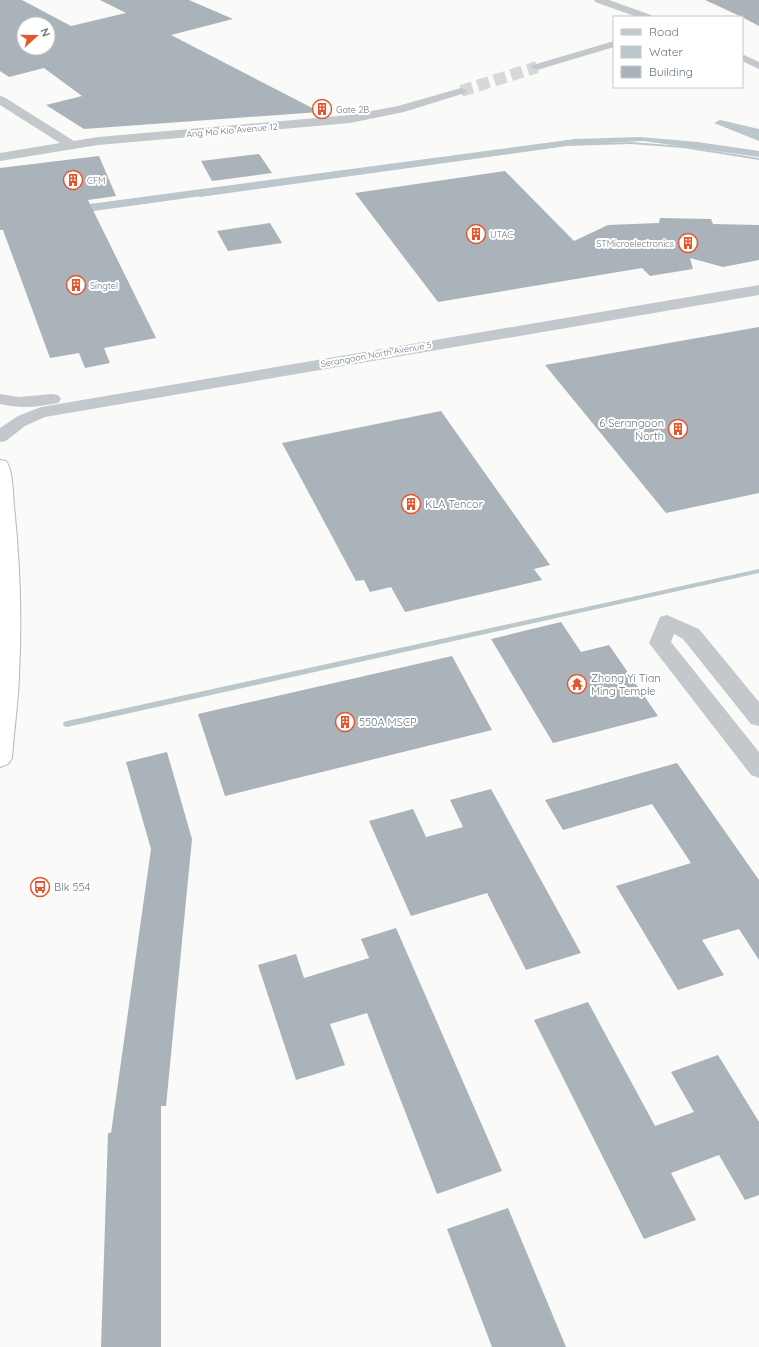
<svg xmlns="http://www.w3.org/2000/svg" width="759" height="1347" font-family="Quicksand,sans-serif">
	<rect width="100%" height="100%" fill="#fafaf8"/>
	<!-- water -->
	<g fill="#bbc7cb">
		<path d="M720,120L759,129V141L714,123Z"/>
		<path d="M640,137L698,142L759,151V157L643,141L571,145L0,224V216L575,139Z"/>
	</g>
	<g fill="none" stroke-linecap="round" stroke-linejoin="round">
		<!-- stream -->
		<g fill="#bbc7cb" fill-rule="evenodd">
			<path d="M631,142L683,146L759,158V160L683,148L631,144L567,146L200,197L198,196L200,195L567,144Z"/>
			<path d="M759,569V573L67,727L64,726L63,724L64,722L67,721Z"/>
		</g>
	</g>
	<!-- building -->
	<g fill="#aab3b9" fill-rule="evenodd">
		<path d="M0,0H22L71,26L126,13L100,0H189L233,19L171,35L320,112L84,129L46,105L82,96L44,68L9,77L0,71ZM24,24H48V48H24Z"/>
		<path d="M705,0H759V26L742,17Z"/>
		<path d="M259,154L272,173L212,181L201,161Z"/>
		<path d="M99,156L116,196L88,200L156,338L104,348L110,363L85,368L79,353L50,358L3,230H0V168Z"/>
		<path d="M505,171L574,241L608,225L659,223L660,218L711,219L713,224L759,225V260L723,267L690,258L693,269L650,276L642,268L438,302L355,193Z"/>
		<path d="M270,223L282,243L228,251L217,231Z"/>
		<path d="M759,327V493L666,513L545,365Z"/>
		<path d="M441,411L550,565L534,569L542,580L405,612L391,587L370,592L364,580L356,581L282,443Z"/>
		<path d="M561,622L581,652L609,645L658,716L553,743L491,639Z"/>
		<path d="M452,656L492,730L225,796L198,714Z"/>
		<path d="M167,752L192,839L166,1106H161V1347H101L108,1133H111L151,849L126,762Z"/>
		<path d="M677,763L759,880V960L739,929L702,940L724,975L678,990L616,886L691,863L652,804L563,830L545,800Z"/>
		<path d="M491,789L581,953L526,970L487,893L411,916L369,821L413,809L426,837L463,827L450,800Z"/>
		<path d="M396,928L502,1171L437,1194L367,1013L330,1024L345,1065L296,1080L258,965L296,954L304,978L369,958L361,939Z"/>
		<path d="M588,1002L655,1126L694,1112L671,1072L718,1055L759,1122V1195L745,1200L719,1155L671,1173L696,1220L644,1239L534,1020Z"/>
		<path d="M508,1208L566,1347H492L447,1229Z"/>
	</g>
	<g fill="none" stroke-linecap="round" stroke-linejoin="round">
		<!-- tertiary-tunnel -->
		<path stroke="#d5d9db" stroke-width="12" stroke-dasharray="12 5.5" stroke-linecap="butt" d="M461,91L537,67"/>
		<defs>
			<path id="trunk" d="M0,460L6,461C13,470 13,494 14,506C20,562 22,619 19,676C18,703 14,731 12,758L8,764L0,767Z"/>
		</defs>
		<!-- trunk casing -->
		<use href="#trunk" stroke="#b4b9bd" stroke-width="2"/>
		<!-- minor -->
		<path fill="#c3c8cc" fill-rule="evenodd" d="M667,615L699,629L759,702V726L751,724L683,639L674,634L671,642L759,752V778L751,775L649,643L660,617Z"/>
		<!-- tertiary -->
		<g fill="#c3c8cc" fill-rule="evenodd">
			<path d="M594,0H609L651,15L652,17H637L595,2Z"/>
			<path d="M614,41V47L537,70L531,67L533,65Z"/>
			<path d="M742,54L759,62V69L742,61Z"/>
			<path d="M461,88L465,89L467,91L465,93L404,112L350,123L98,145L0,161V153L60,143L0,105V96L4,97L74,141L98,137L350,115L398,106Z"/>
			<path d="M759,285V295L45,417L25,426L6,441L0,442V428L18,416L41,407Z"/>
			<path d="M0,394L19,397L52,394L58,395L61,399L58,403C38,407 20,409 0,404Z"/>
		</g>
		<!-- trunk -->
		<use href="#trunk" fill="#fff" fill-rule="evenodd"/>
	</g>
	<!-- icons -->
	<defs>
		<symbol id="building-ring" viewBox="-11 -11 22 22"><circle r="9.5" fill="#fff" stroke="#e4572e" stroke-width="1.5"/><path d="M-4-6H4V6H1V3H-1V6H-4ZM-2.5-4.3h1.7v1.8h-1.7ZM.8-4.3h1.7v1.8H.8ZM-2.5-1h1.7V.8h-1.7ZM.8-1h1.7V.8H.8Z" fill="#e4572e"/></symbol>
		<symbol id="temple-ring" viewBox="-11 -11 22 22"><circle r="9.5" fill="#fff" stroke="#e4572e" stroke-width="1.5"/><path d="M0-6L5-2H3V0L6.5 2.5H4V6H1.5V3h-3V6H-4V2.5H-6.5L-3 0V-2H-5Z" fill="#e4572e"/></symbol>
		<symbol id="bus-ring" viewBox="-11 -11 22 22"><circle r="9.5" fill="#fff" stroke="#e4572e" stroke-width="1.5"/><path d="M-5-6H5V4H4V6H2V4H-2V6H-4V4H-5ZM-3.5-4V0h7V-4ZM-3.5 1.2v1.5H-2V1.2ZM2 1.2v1.5H3.5V1.2Z" fill="#e4572e"/></symbol>
	</defs>
	<g fill-rule="evenodd">
		<use href="#building-ring" x="311" y="98" width="22" height="22"/>
		<use href="#building-ring" x="62" y="169" width="22" height="22"/>
		<use href="#building-ring" x="465" y="223" width="22" height="22"/>
		<use href="#building-ring" x="677" y="232" width="22" height="22"/>
		<use href="#building-ring" x="65" y="274" width="22" height="22"/>
		<use href="#building-ring" x="667" y="418" width="22" height="22"/>
		<use href="#building-ring" x="400" y="493" width="22" height="22"/>
		<use href="#temple-ring" x="566" y="673" width="22" height="22"/>
		<use href="#building-ring" x="334" y="711" width="22" height="22"/>
		<use href="#bus-ring" x="29" y="876" width="22" height="22"/>
	</g>
	<g text-anchor="middle" dominant-baseline="central" stroke-width="4" stroke-linejoin="round" paint-order="stroke">
		<!-- far-poi labels -->
		<g font-size="9" fill="#657683" stroke="#fff" text-anchor="start">
			<text x="336" y="109">Gate 2B</text>
			<text x="87" y="180">CFM</text>
			<text x="490" y="234">UTAC</text>
			<text x="674" y="243" text-anchor="end">STMicroelectronics</text>
			<text x="90" y="285">Singtel</text>
		</g>
		<!-- far-street labels -->
		<g font-size="9" fill="#657683" stroke="#fff">
			<text transform="translate(232 130) rotate(-5)">Ang Mo Kio Avenue 12</text>
			<text transform="translate(376 354) rotate(-10)">Serangoon North Avenue 5</text>
		</g>
		<!-- poi labels -->
		<g font-size="11" fill="#657683" stroke="#fff" text-anchor="start">
			<text x="664" y="423" text-anchor="end">6 Serangoon<tspan x="664" dy="13">North</tspan></text>
			<text x="425" y="504">KLA Tencor</text>
			<text x="591" y="678">Zhong Yi Tian<tspan x="591" dy="13">Ming Temple</tspan></text>
			<text x="359" y="722">550A MSCP</text>
			<text x="54" y="887">Blk 554</text>
		</g>
	</g>
	<!-- legend -->
	<rect x="613" y="16" width="130" height="72" fill="#ffffff" stroke="#c1c8cd"/>
	<rect x="621" y="29" width="20" height="6" fill="#c3c8cc" stroke="#c1c8cd"/>
	<text x="649" y="36" font-size="12" fill="#657683">Road</text>
	<rect x="621" y="46" width="20" height="12" fill="#bbc7cb" stroke="#c1c8cd"/>
	<text x="649" y="56" font-size="12" fill="#657683">Water</text>
	<rect x="621" y="66" width="20" height="12" fill="#aab3b9" stroke="#c1c8cd"/>
	<text x="649" y="76" font-size="12" fill="#657683">Building</text>
	<!-- north arrow -->
	<g transform="translate(36 36) rotate(69)"><circle r="19" fill="#ffffff" stroke="#c1c8cd"/>
	<path d="M0-3L7 15L0 10L-7 15Z" fill="#e4572e"/>
	<text y="-6" font-size="11" font-weight="bold" text-anchor="middle" fill="#657683">N</text>
	</g>
</svg>
